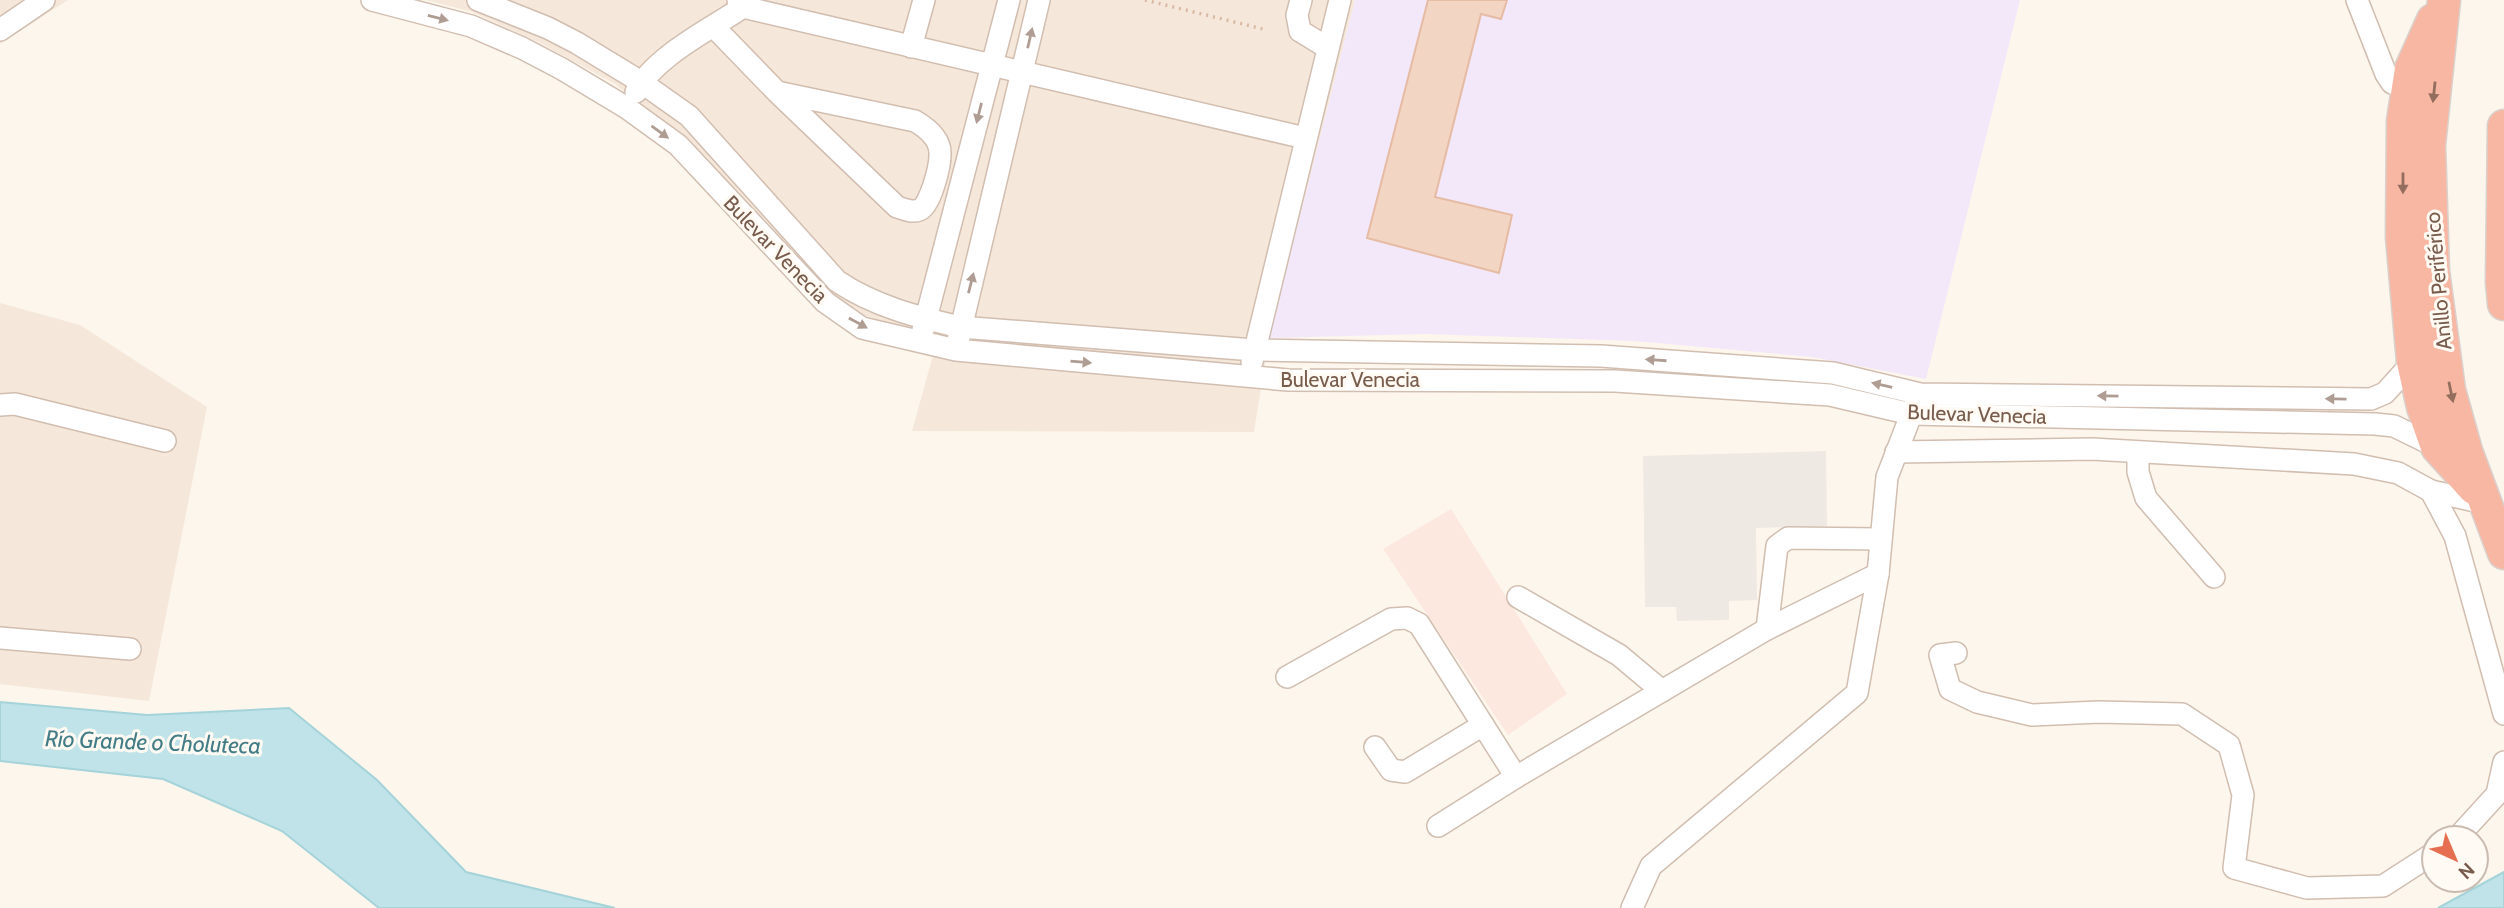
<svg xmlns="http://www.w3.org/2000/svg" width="2504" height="908" font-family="Cabin,sans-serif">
	<rect width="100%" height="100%" fill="#fdf6ec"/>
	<!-- residential -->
	<g fill="#f5e8da">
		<path d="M0,0H68L0,44Z"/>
		<path d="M426,0H1355L1269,338L1254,432L912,431L938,337L856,313L800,270L662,124L615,84L542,44L472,12Z"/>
		<path d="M0,303L80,325L207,407L149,701L0,684Z"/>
	</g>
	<!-- commercial -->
	<path fill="#fde8e0" d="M1451,509L1567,694L1508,735L1383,549Z"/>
	<!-- industrial -->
	<path fill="#efe9e4" d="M1826,451L1827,526L1756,528L1757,600L1729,601V620L1677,621L1676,607H1645L1643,456Z"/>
	<!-- education -->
	<path fill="#f3e8fa" d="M1355,0H2020L1926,379L1812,357L1634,341L1425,334L1269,338Z"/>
	<!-- water -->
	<g fill="#bfe3e8" stroke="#a5d3da" stroke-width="2">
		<path d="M0,702L147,715L289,708L377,780L466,872L615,908H379L282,831L163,779L0,761Z"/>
		<path d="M2504,872V908H2438Z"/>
	</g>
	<!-- building -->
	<path fill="#f3d5c3" stroke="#e6bba3" stroke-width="2" d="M1428,0H1507L1501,19L1481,14L1435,197L1512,215L1499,273L1367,238Z"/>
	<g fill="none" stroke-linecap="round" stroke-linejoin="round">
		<defs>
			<g id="minor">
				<path d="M372,0L471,26L522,48L562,69L627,108L678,145L825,302L862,328L956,350L1288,380L1615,381L1830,395L1911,414L2375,424L2394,426L2437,447"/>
				<path d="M478,0L548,28L577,43L641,82L689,116L837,281C874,306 917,317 960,327L1254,350L1601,356L1833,373L1920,394L2371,399L2385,393L2413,362"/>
				<path d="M738,0L743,7L1305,138"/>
				<path d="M1301,0L1297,15L1300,31L1328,48"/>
				<path d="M2357,0L2386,74L2392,83L2408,88"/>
				<path d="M714,27L777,92L897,207C904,209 912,213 919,210C930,207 940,167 940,155C941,139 927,128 915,121L777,92"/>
				<path d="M0,30L44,0"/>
				<path d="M911,47L924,0"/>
				<path d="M636,92C655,56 709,30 743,7"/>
				<path d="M923,330L1009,0"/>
				<path d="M958,341L1039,0"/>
				<path d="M1252,362L1340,0"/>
				<path d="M0,405L15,404L165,441"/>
				<path d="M1896,452L2092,449L2354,464L2398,473L2431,491L2455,536L2504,714"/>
				<path d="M2138,452V472L2146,498L2214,577"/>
				<path d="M2431,491L2484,503"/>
				<path d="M1518,597L1619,655L1662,691"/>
				<path d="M1767,629L1777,546L1788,538L1881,539"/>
				<path d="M0,638L130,649"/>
				<path d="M1956,653L1940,655L1950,689L1977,702L2032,715L2099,712L2182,714L2229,745L2243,795L2234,868L2307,888L2383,886L2434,853"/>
				<path d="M1287,677L1391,619L1407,618L1419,624L1516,777"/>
				<path d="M1375,747L1391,770L1405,772L1483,725"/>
				<path d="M1438,826L1516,777L1767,629L1878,574"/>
				<path d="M2457,838L2497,794L2504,762"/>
				<path d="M1632,908L1651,866L1857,693L1878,574L1887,477L1916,402"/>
			</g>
			<g id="highway">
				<path d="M2444,0L2429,145L2433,271L2449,390L2466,451L2504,553"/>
				<path d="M2433,20L2411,69L2403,121L2402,237L2413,362L2423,407L2437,447L2474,488"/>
				<path d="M2504,126L2502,282L2504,304"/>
			</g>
		</defs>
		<!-- minor casing -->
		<use href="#minor" stroke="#d1beb0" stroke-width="24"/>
		<!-- highway casing -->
		<use href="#highway" stroke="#dad1cd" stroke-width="35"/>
		<!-- path -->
		<path stroke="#d9b8a5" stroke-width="3.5" stroke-dasharray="2 5" stroke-linecap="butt" d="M1145,0L1267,30"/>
		<!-- minor -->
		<use href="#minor" stroke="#fff" stroke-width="21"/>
		<!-- highway -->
		<use href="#highway" stroke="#f7b7a3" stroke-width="32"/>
	</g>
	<!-- one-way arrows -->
	<defs><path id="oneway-solid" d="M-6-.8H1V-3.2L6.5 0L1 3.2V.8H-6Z" transform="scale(1.75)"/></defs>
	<g fill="#af9d94">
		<use href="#oneway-solid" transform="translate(438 18) rotate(14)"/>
		<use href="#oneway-solid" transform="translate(1030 38) rotate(-77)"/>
		<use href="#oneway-solid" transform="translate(979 113) rotate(104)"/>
		<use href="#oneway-solid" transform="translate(660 132) rotate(36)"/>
		<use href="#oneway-solid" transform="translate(971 283) rotate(-76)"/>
		<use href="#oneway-solid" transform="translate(858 323) rotate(29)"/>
		<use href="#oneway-solid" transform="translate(1656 360) rotate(-176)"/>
		<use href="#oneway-solid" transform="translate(1081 362) rotate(5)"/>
		<use href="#oneway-solid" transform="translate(1882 385) rotate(-167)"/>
		<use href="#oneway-solid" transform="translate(2108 396) rotate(-179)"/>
		<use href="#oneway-solid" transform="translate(2336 399) rotate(-179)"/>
	</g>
	<g fill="#936e5e">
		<use href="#oneway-solid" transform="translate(2434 92) rotate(96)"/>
		<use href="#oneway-solid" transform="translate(2403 183) rotate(90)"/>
		<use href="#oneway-solid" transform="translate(2451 392) rotate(78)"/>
	</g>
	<g text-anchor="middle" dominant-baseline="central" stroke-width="6" stroke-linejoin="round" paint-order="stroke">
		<!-- street labels -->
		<g font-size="21" fill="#7a5c4d" stroke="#fffaf3">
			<text transform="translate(776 249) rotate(46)">Bulevar Venecia</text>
			<text transform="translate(2438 281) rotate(-95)">Anillo Periférico</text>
			<text x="1350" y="379">Bulevar Venecia</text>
			<text transform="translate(1977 414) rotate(2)">Bulevar Venecia</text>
		</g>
		<!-- water labels -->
		<g font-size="23" font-style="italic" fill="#437c86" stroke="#fffaf3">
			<text transform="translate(153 742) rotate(2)">Río Grande o Choluteca</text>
		</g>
	</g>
	<!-- north arrow -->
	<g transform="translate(2455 859) rotate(136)"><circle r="33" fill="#fffaf3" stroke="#cabbb1" stroke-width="2"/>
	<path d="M0-5L12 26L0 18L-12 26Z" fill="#e76f51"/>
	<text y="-10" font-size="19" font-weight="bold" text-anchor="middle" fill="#7a5c4d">N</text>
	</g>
</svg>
